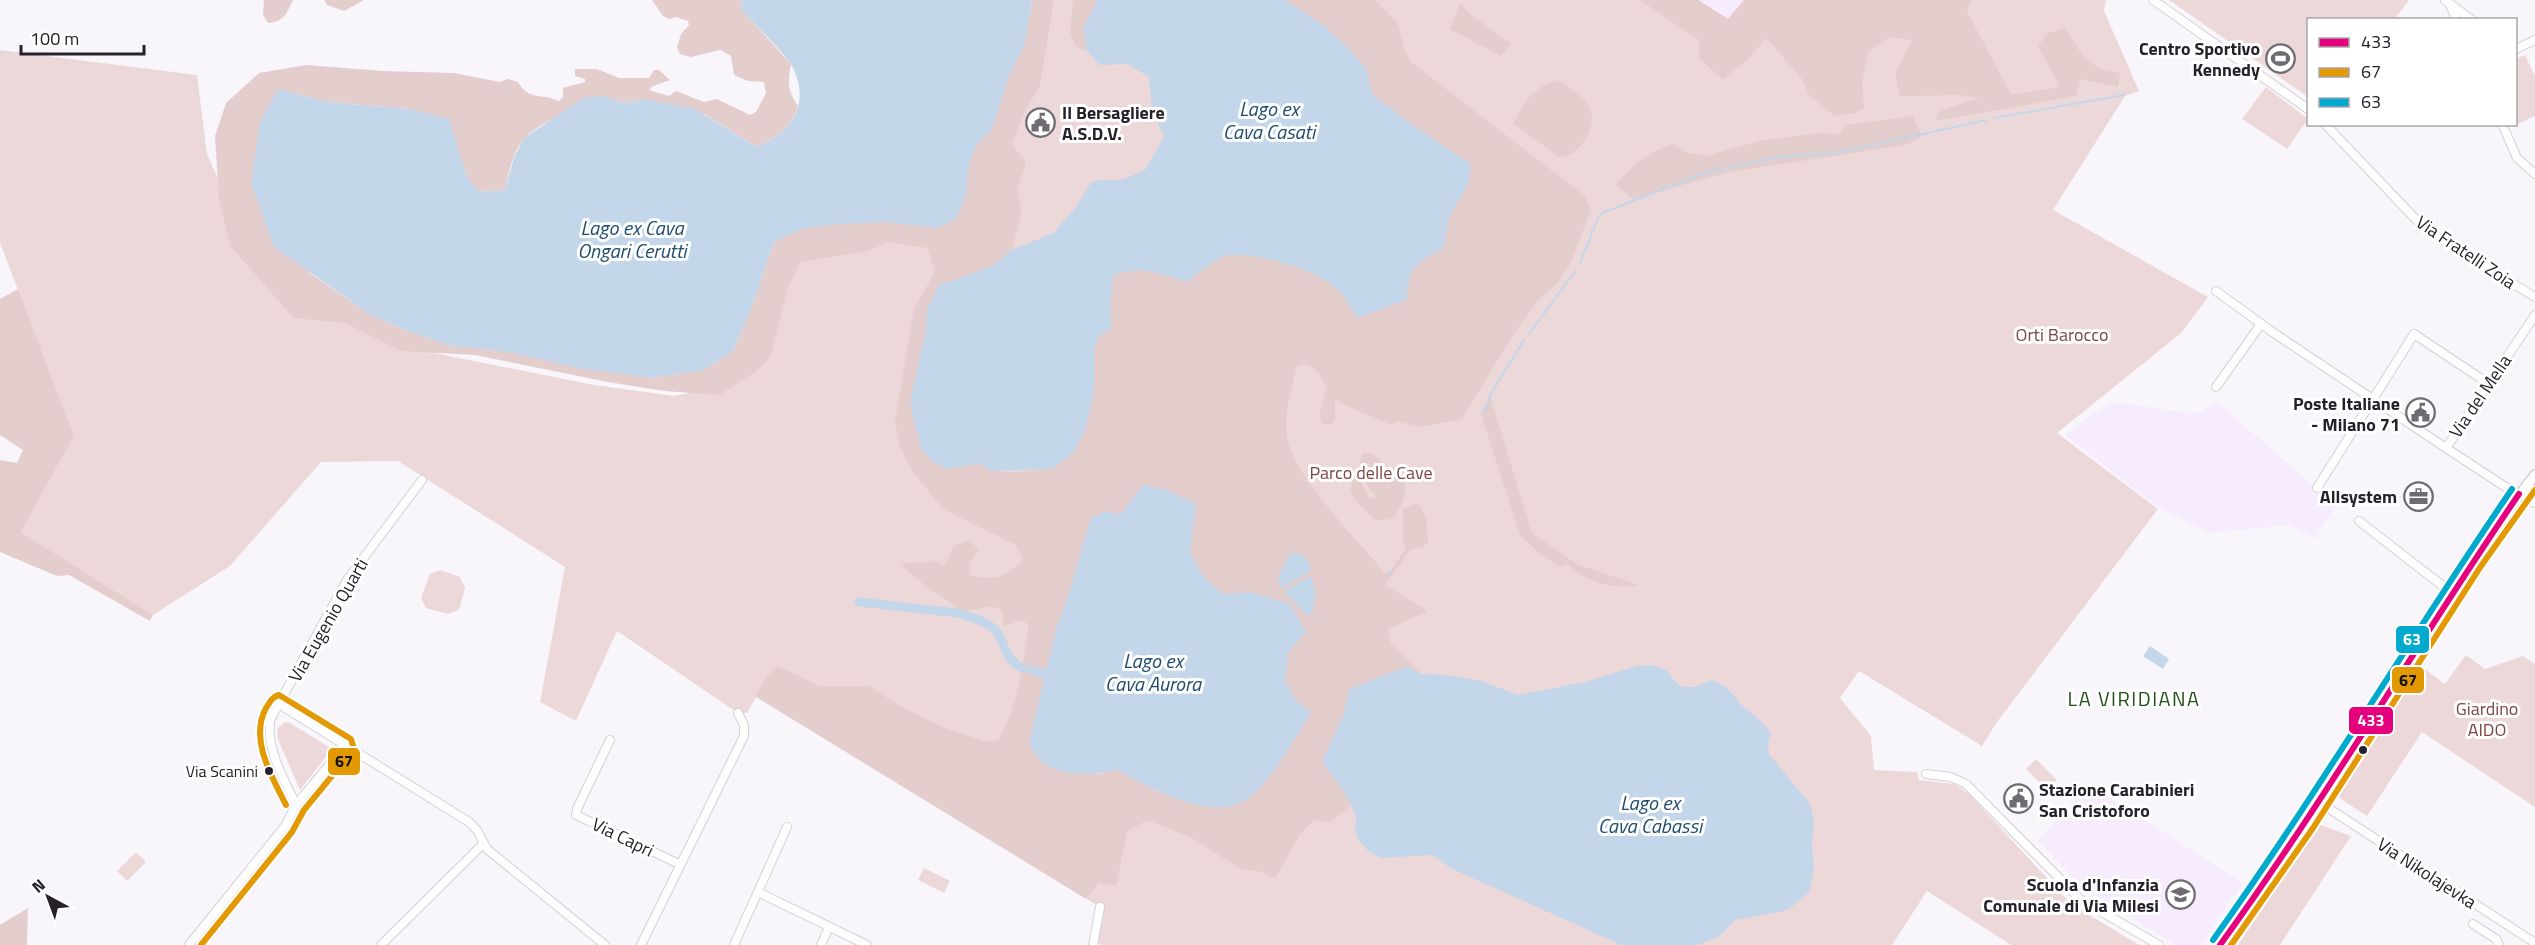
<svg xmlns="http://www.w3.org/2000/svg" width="2535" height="945" font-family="'Titillium Web',sans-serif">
	<rect width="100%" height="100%" fill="#f9f6fb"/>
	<!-- built -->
	<g fill="#f7ecfd">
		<path d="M1698,0H1744L1728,19Z"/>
		<path d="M2116,402L2196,414L2217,402L2336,505L2315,539L2290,525L2210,533L2162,510L2065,435L2096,411Z"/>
		<path d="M2090,785L2243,883L2201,945H2175L2080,885L2037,840Z"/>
	</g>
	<!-- green -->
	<g fill="#ecd8d9">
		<path d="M1041,0H1698L1728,19L1744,0H2106L2104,11L2139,91L2125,96L2053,210L2208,297L2181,333L2057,433L2158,509L1997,722L1982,746L1859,671L1840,698L1871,736L1874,770L1917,772L1919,780L1954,784L1969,794L2071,904L2139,945H2011L1927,891L1892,945H1102L1097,942L1103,909L756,697L747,713H738L617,631L576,721L540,702L565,567L398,461L321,462L230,566L153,615L21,532L74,436L0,243V50L197,75L207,154L236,219L394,345L594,385L675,396L714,387L784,269Z"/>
		<path d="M2169,0H2409L2395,19L2308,20V97Z"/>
		<path d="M2525,55L2535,76V116L2515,125L2516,59Z"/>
		<path d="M2266,87L2308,119L2287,149L2242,119Z"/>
		<path d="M440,570L460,577L465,588L459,610L448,614L426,608L421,598L430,574Z"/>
		<path d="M2466,655L2485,669L2523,656L2535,664V807L2422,732L2367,816L2341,799L2339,794L2421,666L2445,684Z"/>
		<path d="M285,722L290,723L332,749L300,790L277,737L278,728Z"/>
		<path d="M2036,759L2057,780L2047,790L2026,769Z"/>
		<path d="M2318,824L2351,836L2280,945H2238Z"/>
		<path d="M136,852L146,862L127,881L117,871Z"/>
		<path d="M924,868L950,881L944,893L918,880Z"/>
	</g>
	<!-- forest -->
	<g fill="#e3cdcd" fill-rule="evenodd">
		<path d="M264,0H293C287,13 284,22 268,23L263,15Z"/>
		<path d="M324,0H364L344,11L327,5Z"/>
		<path d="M652,0H741L742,10L791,64C788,82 787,91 798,106C793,126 776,139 757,147L704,114L646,99L624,103L603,96C581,106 541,121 525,138C512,151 509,174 505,190L479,192L467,177L448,119L410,109L327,102L278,89L310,273L371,315L405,330L452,346L510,352L652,378L704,370L733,351L751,309L774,242C784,238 794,231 804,228C847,219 894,221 937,228L966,195L968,167L976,145L992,129L1009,76L1025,43L1032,0H1054L1040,86L1024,113L1012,144L1026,162L1017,191L1022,210L1012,250L992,266L938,286L927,310L926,330L910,402L922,450L947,469L980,463C1000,478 1028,470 1052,469L1094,391V347L1100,335L1112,328L1110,308L1113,276C1138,264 1162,274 1188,282C1197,274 1218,256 1230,255C1259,253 1323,271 1342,294C1348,301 1352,310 1357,317L1407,300C1408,266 1415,264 1443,248L1450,215L1469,183L1414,126L1372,94L1366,68L1323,25L1285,0H1375L1397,22L1406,53L1411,62L1585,196L1591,210L1571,262L1557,284L1541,297L1515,332L1462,419L1421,427L1397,421L1391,425L1343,404L1335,398V420L1332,424L1326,425L1321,422L1320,412L1327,387C1319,374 1313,359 1296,367C1292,390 1282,418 1288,441C1296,478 1358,541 1384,572L1389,573L1406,548L1403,540V509L1418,503L1426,517L1428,542L1423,547L1410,550L1385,585L1428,611L1388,629L1391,643L1421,674L1409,667L1349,689L1344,714L1322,761L1345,789L1353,804L1330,822L1314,820L1300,834L1275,878L1258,871L1241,869L1190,837L1147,820L1127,832L1116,886L1099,883L1086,899L755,696L768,676L778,666L819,686H869L898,705L947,729L985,741H998C1018,707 1023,663 1029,625L1022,620L1004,626L1002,610L991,606L964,612L928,588L901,565C913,560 922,565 935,560L944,567L954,546L969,541L979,549L969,564L970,575C997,581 1001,579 1023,560L1016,545L943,509L913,472L900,447L895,421L914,309L935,272L928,248L886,242L869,251L800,262L787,290L770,358L754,373L719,395L665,391L608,382L475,355L401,351L346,323L294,318L230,246L219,199L215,136L226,103L259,73L306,65L383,71L454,73L500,82L508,79L518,82C528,101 543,93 559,101L563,97V88L585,82V79L575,76V69H597L619,78H649L654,70H659L670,80L653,86L649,90L669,96L676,91L704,102L717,99L750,115L756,112L766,93L764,82L748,81L734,75L731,56L720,50L691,57L680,54L677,47L681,34L689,25L688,21L676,17L669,19L663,16ZM1143,485L1167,490L1196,504L1190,553L1202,575L1223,594L1251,592L1290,604L1306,632L1288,652L1285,680L1295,700L1311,713L1280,760L1251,797L1156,791L1118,770L1096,775L1029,744L1056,629L1070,590ZM1313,581L1314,604L1306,615L1285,591Z"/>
		<path d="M1073,0H1097L1084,27L1086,50L1078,49L1070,35Z"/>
		<path d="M1640,0H1698L1728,19L1744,0H1971L1967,11L2011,95L2060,87L2038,46L2048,33L2065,28C2081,53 2088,70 2120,73L2118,87L2081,79L2076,96L1935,121L1938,112L1980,98L1960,95L1900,96L1895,74L1912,40L1890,37L1868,51L1862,83L1864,108L1855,113L1834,116L1809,95L1802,79L1766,38L1748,59L1723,80L1698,57L1700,41Z"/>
		<path d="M1460,3L1470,14L1511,44L1501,56L1450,29Z"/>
		<path d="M1559,80C1569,88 1584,96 1590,109C1598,127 1579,157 1559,157L1513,124C1524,101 1534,86 1559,80Z"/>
		<path d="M1913,116L1922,137L1906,145L1729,172L1633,199L1616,185C1630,166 1651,150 1674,144L1684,152L1707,156L1759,141L1817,133L1839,134L1846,125Z"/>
		<path d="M18,289L74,436L21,532L153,615L150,621L69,575L57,576L0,552V460L17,463L23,450L0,435V299Z"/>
		<path d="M1490,396L1532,533L1577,564L1638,585C1611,589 1587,583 1567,564L1560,567L1540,554L1520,535L1481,414Z"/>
		<path d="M1363,453C1374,453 1378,456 1383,465L1400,471C1411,489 1403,502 1393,519L1375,520L1355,500L1350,489L1354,478L1358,475L1368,496L1374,499L1376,496C1366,484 1354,469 1363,453Z"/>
		<path d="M28,908L27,945H0V925Z"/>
	</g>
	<!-- water -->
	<g fill="#c4d6e9">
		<path d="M741,0H1032L1025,43L1009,76L992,129L976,145L968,167L966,195L956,219L937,228L885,222L840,224L802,229L774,242L751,309L733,351L704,370L652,378L577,368L510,352L452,346L405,330L371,315L274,247L251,183L260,122L278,89L327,102L410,109L449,119L467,177L479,192L505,190L514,157L524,138L585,97L603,96L624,103L646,99L695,109L757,147C793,132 811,103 792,66C784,52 754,24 742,10Z"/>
		<path d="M1097,0H1285L1323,25L1352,52L1366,68L1372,94L1414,126L1471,164L1469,183L1450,215L1443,248C1415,264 1408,266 1407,300L1357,318C1352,310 1348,301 1342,294C1324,271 1259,253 1230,255C1218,256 1197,274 1188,282C1162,274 1138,264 1113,276L1110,308L1112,328L1100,335L1094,347V391L1085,431L1073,453L1052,469L991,471L980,463L947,469L932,461L922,450L915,426L910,402L926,330L927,310L938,286L992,266L1012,250L1053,233L1076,207L1092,181L1124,179L1145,170L1164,137L1152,111L1149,77L1127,64L1100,65L1086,50L1084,27Z"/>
		<path d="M1143,485L1167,490L1196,504L1190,553L1202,575L1223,594L1251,592L1290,604L1306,632L1288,652L1285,680L1295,700L1311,713C1294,739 1275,775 1251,796C1217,826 1150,788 1118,770C1086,777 1044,778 1029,744L1056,629L1070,590L1091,518L1106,511L1120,515Z"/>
		<path d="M1295,553L1303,555L1310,565V571L1282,588L1277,580L1290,554Z"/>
		<path d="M1310,576C1317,588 1315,601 1312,614L1306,615L1284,591Z"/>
		<path d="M2150,646L2169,659L2163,669L2143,656Z"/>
		<path d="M1652,665L1667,670L1675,682L1683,687H1695L1711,680C1731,687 1731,694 1744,707C1754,716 1764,721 1771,734L1768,744L1769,754L1810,804L1814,821L1812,846L1814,869L1809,892L1788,910L1735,920L1718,937L1697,945H1622L1452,869L1432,855L1381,858L1368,851L1358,839L1354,826L1357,822C1350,794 1337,784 1322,761L1344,714L1349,689L1403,668L1409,667L1421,674L1447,675L1481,681L1518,695L1585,682L1637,666Z"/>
	</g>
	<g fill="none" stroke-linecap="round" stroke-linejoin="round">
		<!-- stream -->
		<g stroke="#c4d6e9" stroke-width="2">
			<path d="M1994,118L2124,95"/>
			<path d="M1580,263L1598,218L1602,213L1707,172L1778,157L1835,153L1987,120"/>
			<path d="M1529,334L1576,270"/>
			<path d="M1485,412L1490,395L1524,340"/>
			<path d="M1389,572L1392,575"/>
		</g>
		<!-- canal -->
		<g stroke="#c4d6e9" stroke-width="9">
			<path d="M859,602L958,613C971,617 987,621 996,631C1006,642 1003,660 1023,668"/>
			<path d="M1032,670L1045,674"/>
		</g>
		<defs>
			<g id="minor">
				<path d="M2153,0L2308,109"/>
				<path d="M2445,0L2472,20"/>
				<path d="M2450,5L2457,20"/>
				<path d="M2516,49L2535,40"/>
				<path d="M2325,124L2426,230L2535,297"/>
				<path d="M2502,124L2517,158L2535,174"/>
				<path d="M2216,291L2271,331L2446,448L2504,486L2535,503"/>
				<path d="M2216,387L2261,324"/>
				<path d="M2446,448L2535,315"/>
				<path d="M2317,488L2414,334L2489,384"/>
				<path d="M2359,521L2453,594"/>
				<path d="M279,704L469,822L477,830L487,849L605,945"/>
				<path d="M610,740L577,809L576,815L679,864"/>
				<path d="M1926,774L1951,777L1966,784L2081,900L2159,945"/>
				<path d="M2319,802L2535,943"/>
				<path d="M296,805C285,781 264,746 271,718L347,580L422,480"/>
				<path d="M758,892L867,945"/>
				<path d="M2473,924L2496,939L2499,945"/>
				<path d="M189,945L285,826L296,805L345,746"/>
				<path d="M381,945L483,844"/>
				<path d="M641,945L744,736V725L738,713"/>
				<path d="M734,945L787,827"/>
				<path d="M821,945L829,927"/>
				<path d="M1093,945L1100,907"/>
			</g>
			<path id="tertiary" d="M2220,945C2299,839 2367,725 2439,614C2470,567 2500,519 2535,475"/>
		</defs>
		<!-- minor casing -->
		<use href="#minor" stroke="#d4d0d7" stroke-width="10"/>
		<!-- tertiary casing -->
		<use href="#tertiary" stroke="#d4d0d7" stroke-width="12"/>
		<!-- minor -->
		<use href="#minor" stroke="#fefefe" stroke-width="8"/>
		<!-- tertiary -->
		<use href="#tertiary" stroke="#fefefe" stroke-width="9"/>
		<defs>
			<path id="bus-1" d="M2220,945C2326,799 2417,643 2519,494"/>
			<g id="bus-2">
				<path d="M201,945L292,832L304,810L354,749L351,739L279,695C272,697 270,702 266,708C249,739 272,777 286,805"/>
				<path d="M2231,945L2313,828L2481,566L2535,490"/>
			</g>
			<path id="bus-3" d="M2213,940C2318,793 2410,638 2512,489"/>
		</defs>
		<!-- bus-1 casing -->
		<use href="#bus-1" stroke="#fff" stroke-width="10"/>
		<!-- bus-2 casing -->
		<use href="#bus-2" stroke="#fff" stroke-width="10"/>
		<!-- bus-3 casing -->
		<use href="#bus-3" stroke="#fff" stroke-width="10"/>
		<!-- bus-1 -->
		<use href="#bus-1" stroke="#e5007d" stroke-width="6"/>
		<!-- bus-2 -->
		<use href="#bus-2" stroke="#e29904" stroke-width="6"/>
		<!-- bus-3 -->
		<use href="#bus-3" stroke="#00a9ce" stroke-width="6"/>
	</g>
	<!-- icons -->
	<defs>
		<symbol id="stadium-ring" viewBox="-11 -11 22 22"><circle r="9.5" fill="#fff" stroke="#706b73" stroke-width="1.5"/><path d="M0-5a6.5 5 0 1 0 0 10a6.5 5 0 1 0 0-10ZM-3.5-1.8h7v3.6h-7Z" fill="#706b73"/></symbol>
		<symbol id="civic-ring" viewBox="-11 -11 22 22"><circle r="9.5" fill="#fff" stroke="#706b73" stroke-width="1.5"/><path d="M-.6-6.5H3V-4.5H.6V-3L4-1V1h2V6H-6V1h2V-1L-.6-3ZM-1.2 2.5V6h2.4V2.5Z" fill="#706b73"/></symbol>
		<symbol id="office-ring" viewBox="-11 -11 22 22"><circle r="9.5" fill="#fff" stroke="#706b73" stroke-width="1.5"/><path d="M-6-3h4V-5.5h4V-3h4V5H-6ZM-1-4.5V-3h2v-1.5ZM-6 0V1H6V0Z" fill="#706b73"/></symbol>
		<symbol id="school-ring" viewBox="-11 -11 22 22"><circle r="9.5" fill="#fff" stroke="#706b73" stroke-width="1.5"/><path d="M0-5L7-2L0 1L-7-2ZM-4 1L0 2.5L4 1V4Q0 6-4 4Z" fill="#706b73"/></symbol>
	</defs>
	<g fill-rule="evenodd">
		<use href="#stadium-ring" x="2264" y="42" width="33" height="33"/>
		<use href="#civic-ring" x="1024" y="106" width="33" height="33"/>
		<use href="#civic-ring" x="2404" y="396" width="33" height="33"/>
		<use href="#office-ring" x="2402" y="480" width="33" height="33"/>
		<use href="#civic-ring" x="2002" y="782" width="33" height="33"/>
		<use href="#school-ring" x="2164" y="878" width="33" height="33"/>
	</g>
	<!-- markers -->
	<g fill="#26202a" stroke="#fff" stroke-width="2">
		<circle cx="2363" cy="750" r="5"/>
		<circle cx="269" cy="771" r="5"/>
	</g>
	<g text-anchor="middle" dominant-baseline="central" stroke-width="6" stroke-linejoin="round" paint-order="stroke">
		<!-- bus labels -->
		<g font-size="16" fill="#26202a" stroke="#fff" text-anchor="end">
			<text x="258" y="771">Via Scanini</text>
		</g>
		<!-- poi labels -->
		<g font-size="18" font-weight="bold" fill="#26202a" stroke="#fff" text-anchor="end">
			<text x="2260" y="48">Centro Sportivo<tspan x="2260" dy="21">Kennedy</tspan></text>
			<text x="1062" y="112" text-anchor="start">Il Bersagliere<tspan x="1062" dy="21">A.S.D.V.</tspan></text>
			<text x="2400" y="403">Poste Italiane<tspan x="2400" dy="21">- Milano 71</tspan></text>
			<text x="2397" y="496">Allsystem</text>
			<text x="2039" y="789" text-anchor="start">Stazione Carabinieri<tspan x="2039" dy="21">San Cristoforo</tspan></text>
			<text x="2159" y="884">Scuola d'Infanzia<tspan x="2159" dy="21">Comunale di Via Milesi</tspan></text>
		</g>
		<!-- street labels -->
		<g font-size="18" fill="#26202a" stroke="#fff">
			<text transform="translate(2466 252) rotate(34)">Via Fratelli Zoia</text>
			<text transform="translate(2480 396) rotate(-56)">Via del Mella</text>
			<text transform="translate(328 620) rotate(-60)">Via Eugenio Quarti</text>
			<text transform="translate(623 837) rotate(26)">Via Capri</text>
			<text transform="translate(2427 873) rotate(33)">Via Nikolajevka</text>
		</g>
		<!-- park labels -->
		<g font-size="18" fill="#7d4644" stroke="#fff">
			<text x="2062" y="334">Orti Barocco</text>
			<text x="1371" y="472">Parco delle Cave</text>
			<text x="2487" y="708">Giardino<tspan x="2487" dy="21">AIDO</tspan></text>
		</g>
		<!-- water labels -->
		<g font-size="20" font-style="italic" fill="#204d6f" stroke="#fff">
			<text x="1269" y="108">Lago ex<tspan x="1269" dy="23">Cava Casati</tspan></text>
			<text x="632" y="227">Lago ex Cava<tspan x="632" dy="23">Ongari Cerutti</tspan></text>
			<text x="1153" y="660">Lago ex<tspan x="1153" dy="23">Cava Aurora</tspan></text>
			<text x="1650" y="802">Lago ex<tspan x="1650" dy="23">Cava Cabassi</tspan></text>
		</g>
		<!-- neighbourhood labels -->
		<g font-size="20" letter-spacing="1.5" fill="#225018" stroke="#fff">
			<text x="2134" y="698">LA VIRIDIANA</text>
		</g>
	</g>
	<g stroke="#fff" stroke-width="2">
		<rect x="2395" y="625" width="35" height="29" rx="6" fill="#00a9ce"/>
		<rect x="2391" y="666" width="34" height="28" rx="6" fill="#e29904"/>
		<rect x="2348" y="706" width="46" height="29" rx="6" fill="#e5007d"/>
		<rect x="327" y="747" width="34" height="29" rx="6" fill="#e29904"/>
	</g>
	<g font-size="16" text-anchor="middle" font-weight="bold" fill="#fff">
		<text x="2412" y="645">63</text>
		<text x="2371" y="726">433</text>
	</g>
	<g font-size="16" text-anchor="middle" font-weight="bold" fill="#111">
		<text x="2408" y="686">67</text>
		<text x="344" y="767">67</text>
	</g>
	<!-- legend -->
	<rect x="2307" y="18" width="210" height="108" fill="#ffffff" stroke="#a8a6aa" stroke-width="1.5"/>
	<rect x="2319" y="38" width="30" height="9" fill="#e5007d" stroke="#a8a6aa" stroke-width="1.5"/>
	<text x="2361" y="48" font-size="18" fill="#26202a">433</text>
	<rect x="2319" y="68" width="30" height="9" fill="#e29904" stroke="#a8a6aa" stroke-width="1.5"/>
	<text x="2361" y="78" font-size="18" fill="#26202a">67</text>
	<rect x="2319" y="98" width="30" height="9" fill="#00a9ce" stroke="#a8a6aa" stroke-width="1.5"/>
	<text x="2361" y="108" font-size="18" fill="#26202a">63</text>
	<!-- north arrow -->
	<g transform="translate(48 897) rotate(319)" stroke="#ffffff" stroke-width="4.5" paint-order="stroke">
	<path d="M0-4.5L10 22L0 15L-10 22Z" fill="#26202a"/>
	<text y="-9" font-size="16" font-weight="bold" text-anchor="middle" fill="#26202a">N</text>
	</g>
	<!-- scale -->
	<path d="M21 45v9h123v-9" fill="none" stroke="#26202a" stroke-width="3"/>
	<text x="30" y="45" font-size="18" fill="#26202a" stroke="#ffffff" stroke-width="4.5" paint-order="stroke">100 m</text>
</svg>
